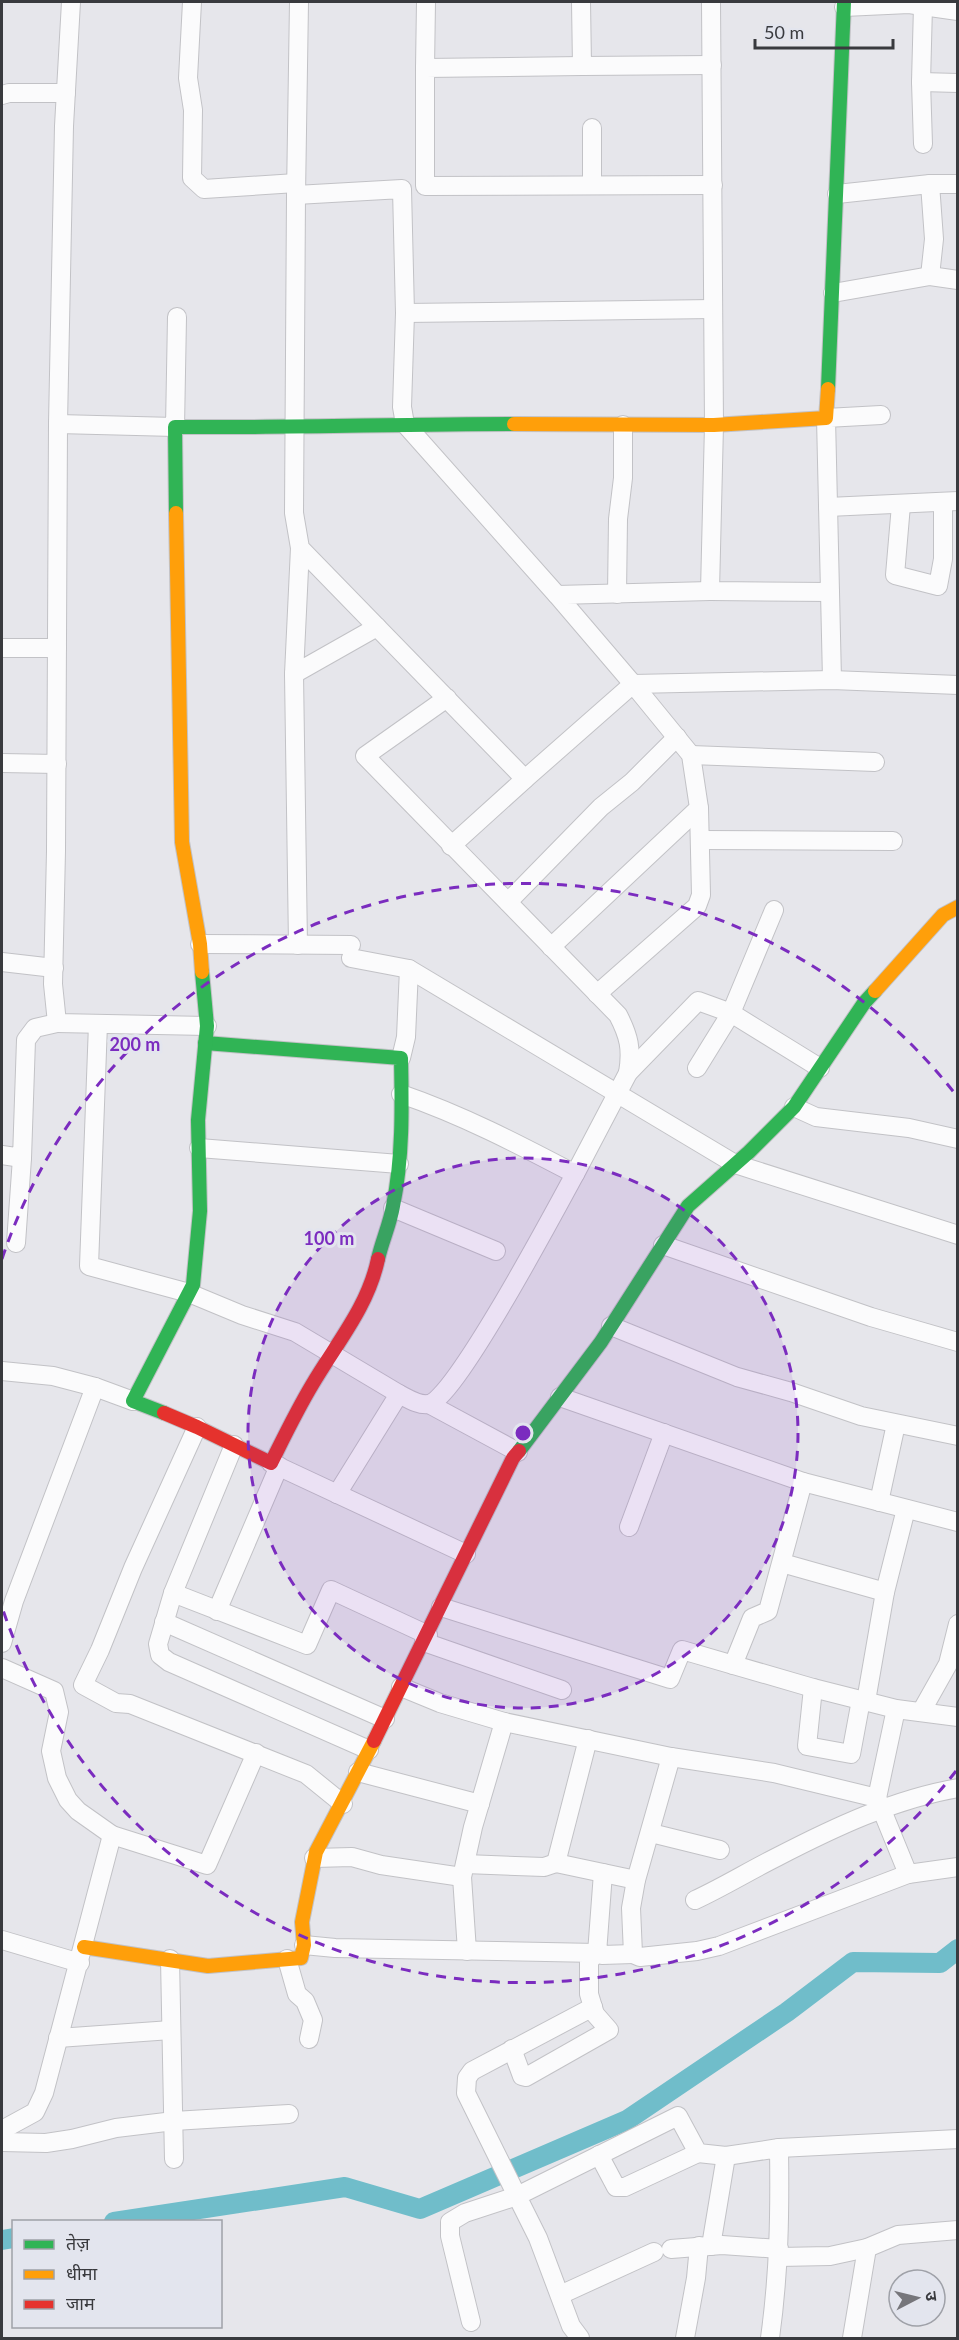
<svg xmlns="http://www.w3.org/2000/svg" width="959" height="2340" font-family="Lato,'Noto Sans Devanagari',sans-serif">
	<rect width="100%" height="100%" fill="#e6e6eb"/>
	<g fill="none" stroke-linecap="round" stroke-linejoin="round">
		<!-- canal -->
		<g stroke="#70bdca" stroke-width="20">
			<path d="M114,2222L345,2187L420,2209L627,2120L787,2012L853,1962L940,1963L958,1949"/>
			<path d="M2,2240L14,2238"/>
		</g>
		<defs>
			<g id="street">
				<path d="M71,2L64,126L58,424L56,851L53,984L57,1023L207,1026"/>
				<path d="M192,2L188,78L193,110L192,178L204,189L296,183"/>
				<path d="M299,2L296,195L402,189L405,313L402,407L405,424L557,595"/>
				<path d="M581,2L582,66L712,65"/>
				<path d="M711,2L714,425L710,591L830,592L826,418L881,415"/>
				<path d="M844,7L909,4L958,11"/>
				<path d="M582,66L425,68V186L713,185"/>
				<path d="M425,68L426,2"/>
				<path d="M921,82L958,83"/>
				<path d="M2,95L9,93H66"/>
				<path d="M592,128V185"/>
				<path d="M923,144L921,82L923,6"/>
				<path d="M930,184H958"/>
				<path d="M837,194L930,184L934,239L930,276L958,280"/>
				<path d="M296,195L294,513L300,548L525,779L633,684L691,755L699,808L551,947"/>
				<path d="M833,293L930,276"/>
				<path d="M405,313L713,309"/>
				<path d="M58,424L175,427L177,317"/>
				<path d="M901,505L895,575L938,586L943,559V502"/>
				<path d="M828,507L958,501"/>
				<path d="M300,548L294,674L377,627"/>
				<path d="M710,591L557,595L633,684L832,680L958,685"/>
				<path d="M830,592L832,680"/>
				<path d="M617,594L618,519L623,478V425"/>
				<path d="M2,648H57"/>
				<path d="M294,674L298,945"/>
				<path d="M447,698L365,756L618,1015C629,1036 632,1049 628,1073"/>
				<path d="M691,755L875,762"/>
				<path d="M2,763L57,764"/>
				<path d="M700,840L893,841"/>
				<path d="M451,846L525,779"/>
				<path d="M508,902L601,807L632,782L677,737"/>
				<path d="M200,944L351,945"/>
				<path d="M351,958L409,969L735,1164L958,1235"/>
				<path d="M2,962L54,968"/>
				<path d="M597,994L697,906L701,895L699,808"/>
				<path d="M98,1024L89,1266L189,1293L242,1315L295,1332L399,1394L337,1494"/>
				<path d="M401,1058L406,1037L409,969"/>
				<path d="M697,1068L731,1013L774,910"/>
				<path d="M794,1107L816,1117L909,1128L958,1139"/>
				<path d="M199,1148L399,1164"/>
				<path d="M2,1155L22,1158L26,1040L35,1028L57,1023"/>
				<path d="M575,1174L628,1073L698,1001L731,1013L820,1068"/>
				<path d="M393,1208L496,1251"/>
				<path d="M16,1243L22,1158"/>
				<path d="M663,1245L871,1317L958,1342"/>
				<path d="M611,1326L737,1377L791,1392L861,1416L958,1436"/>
				<path d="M2,1371L53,1376L95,1387L133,1401"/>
				<path d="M399,1394C407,1398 419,1406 429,1404C455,1399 557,1207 575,1174C518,1144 462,1115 401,1094"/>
				<path d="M560,1397L803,1482L958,1522"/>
				<path d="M429,1404L518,1452"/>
				<path d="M197,1427L133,1568L100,1650L83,1685L116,1703L130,1704L306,1774L343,1804"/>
				<path d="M234,1445L173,1593L158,1644L160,1655L169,1662L369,1750"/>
				<path d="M271,1463L466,1554"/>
				<path d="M879,1502L896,1424"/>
				<path d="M629,1527L664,1433"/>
				<path d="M782,1563L885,1592"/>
				<path d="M173,1593L307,1645L331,1590L428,1635"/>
				<path d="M441,1607L670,1679L682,1650L813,1688L896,1709L958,1717"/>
				<path d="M217,1611L279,1466"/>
				<path d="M164,1622L385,1719"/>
				<path d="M424,1642L562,1690"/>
				<path d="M2,1643L14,1601L95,1387"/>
				<path d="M733,1665L752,1618L768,1611L803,1482"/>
				<path d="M2,1668L54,1691L59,1712L51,1751L57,1778L68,1800L78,1811L112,1835"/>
				<path d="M401,1687L440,1703L504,1722L671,1757L774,1773L877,1798L908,1874L958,1867"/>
				<path d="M813,1688L807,1746L851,1754L861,1700"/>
				<path d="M866,1701L885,1592L906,1509"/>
				<path d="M921,1712L948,1664L958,1624"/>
				<path d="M588,1739L556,1863L636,1880"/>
				<path d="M671,1757L636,1880L631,1908L633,1954L640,1957L697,1951L719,1946L908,1874"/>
				<path d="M358,1772L480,1804"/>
				<path d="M877,1798L896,1709"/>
				<path d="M651,1833L720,1850"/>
				<path d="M314,1858L352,1857L381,1865L462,1877"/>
				<path d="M465,1864L544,1867L556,1863"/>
				<path d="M603,1873L597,1953L602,1955L633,1954"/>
				<path d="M695,1900C723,1887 749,1871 777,1857C833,1828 894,1799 958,1788"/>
				<path d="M2,1940L80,1963"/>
				<path d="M304,1945L335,1948L597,1953L589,1961V1994L595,2014L609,2030L526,2077L522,2076L512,2049"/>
				<path d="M467,1951L462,1877L473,1827L504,1722"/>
				<path d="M170,1959L174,2159"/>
				<path d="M287,1959L297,1994L305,2001L313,2020L309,2039"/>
				<path d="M58,2038L171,2030"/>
				<path d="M2,2130L35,2112L44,2093L112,1835L207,1865L256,1753"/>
				<path d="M2,2142L46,2143L72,2139L116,2128L174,2121L289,2114"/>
				<path d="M779,2148L958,2139"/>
				<path d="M599,2155L616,2187H625L698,2153"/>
				<path d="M711,2246L726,2156"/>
				<path d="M671,2249L722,2245L779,2249"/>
				<path d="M779,2257L830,2256L867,2248L898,2235L958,2230"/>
				<path d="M560,2295L654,2252"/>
				<path d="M471,2322L450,2236V2222L465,2213L517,2196L466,2093L467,2078L472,2071L593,2007"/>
				<path d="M580,2338L571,2326L538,2238L517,2196L678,2116L698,2153L726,2156L779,2148C780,2214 779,2273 770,2338"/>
				<path d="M685,2338L696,2278L699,2246"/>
				<path d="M852,2338L867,2248"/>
			</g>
			<g id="fast">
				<path d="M828,389L844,2"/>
				<path d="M176,513L175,427C288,428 401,424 514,424"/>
				<path d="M205,1043L401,1058C402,1107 403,1157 393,1206C390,1224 382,1241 378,1259"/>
				<path d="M164,1413L133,1401L193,1285L200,1211L198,1120L207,1026L202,972"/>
				<path d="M519,1451L601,1342L688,1206L749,1152L794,1107L864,1003L875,991"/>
			</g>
			<g id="slow">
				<path d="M514,424L714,425L826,418L828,389"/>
				<path d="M176,513L182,842L200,944L202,972"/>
				<path d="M875,991L943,915L958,907"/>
				<path d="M84,1947L208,1966L301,1958L304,1945L302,1922L316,1852L374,1741"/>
			</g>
			<g id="jam">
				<path d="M164,1413L197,1427L271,1463C284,1437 297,1410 312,1385C336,1344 368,1307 378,1259"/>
				<path d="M374,1741L513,1458L519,1451"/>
			</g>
		</defs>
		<!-- street casing -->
		<use href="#street" stroke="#c2c2c6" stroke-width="20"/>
		<!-- fast casing -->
		<use href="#fast" stroke="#c2c2c6" stroke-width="16"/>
		<!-- slow casing -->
		<use href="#slow" stroke="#c2c2c6" stroke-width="16"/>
		<!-- jam casing -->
		<use href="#jam" stroke="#c2c2c6" stroke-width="16"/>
		<!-- street -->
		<use href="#street" stroke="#fbfbfc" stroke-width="18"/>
		<!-- fast -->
		<use href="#fast" stroke="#30b455" stroke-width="14"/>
		<!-- slow -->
		<use href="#slow" stroke="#ff9f0a" stroke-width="14"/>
		<!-- jam -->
		<use href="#jam" stroke="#e5322d" stroke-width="14"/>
	</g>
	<!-- distance rings -->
	<circle cx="523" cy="1433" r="275" fill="#7b2cbf" fill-opacity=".12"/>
	<g fill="none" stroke="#7b2cbf" stroke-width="3" stroke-dasharray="10 8">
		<circle cx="523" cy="1433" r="275"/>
		<path d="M956 1771A549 549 0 0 1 2 1607M2 1259A549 549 0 0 1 956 1095"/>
	</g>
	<circle cx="523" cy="1433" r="9" fill="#7b2cbf" stroke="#e3e5ee" stroke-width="3"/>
	<g font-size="18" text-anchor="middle" font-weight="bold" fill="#7b2cbf" stroke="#e3e5ee" stroke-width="6" stroke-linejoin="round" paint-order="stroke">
		<text x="135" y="1051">200 m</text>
		<text x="329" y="1245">100 m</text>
	</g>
	<!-- border -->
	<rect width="959" height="2340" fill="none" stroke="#393a3e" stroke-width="6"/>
	<!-- legend -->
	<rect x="12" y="2220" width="210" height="108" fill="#e3e5ee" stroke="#9fa1a8" stroke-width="1.5"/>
	<rect x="24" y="2240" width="30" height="9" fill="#30b455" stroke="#9fa1a8" stroke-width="1.5"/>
	<text x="66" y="2250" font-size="18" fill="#393a3e">तेज़</text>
	<rect x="24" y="2270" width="30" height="9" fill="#ff9f0a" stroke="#9fa1a8" stroke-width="1.5"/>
	<text x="66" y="2280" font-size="18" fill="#393a3e">धीमा</text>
	<rect x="24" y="2300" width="30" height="9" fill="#e5322d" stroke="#9fa1a8" stroke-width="1.5"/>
	<text x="66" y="2310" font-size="18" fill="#393a3e">जाम</text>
	<!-- north arrow -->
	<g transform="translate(917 2298) rotate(83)"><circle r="28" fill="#e3e5ee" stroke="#9fa1a8" stroke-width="1.5"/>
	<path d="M0-4.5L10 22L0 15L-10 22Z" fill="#76767b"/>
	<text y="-9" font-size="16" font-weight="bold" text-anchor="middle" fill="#393a3e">उ</text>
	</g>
	<!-- scale -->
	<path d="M755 39v9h138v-9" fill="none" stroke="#393a3e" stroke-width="3"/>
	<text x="764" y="39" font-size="18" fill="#393a3e" stroke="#e3e5ee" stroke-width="4.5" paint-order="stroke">50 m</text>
</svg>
